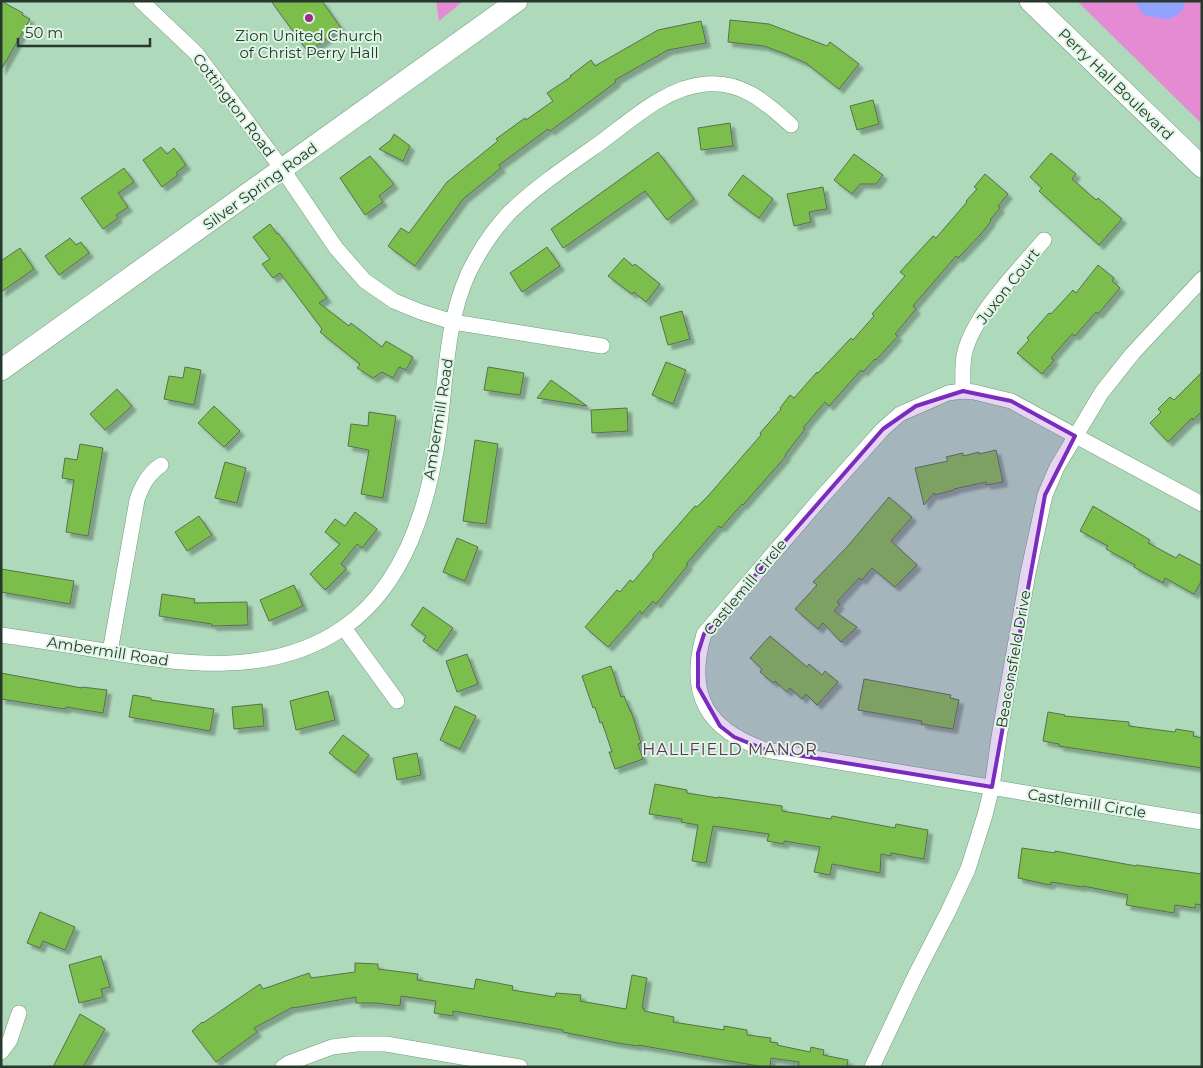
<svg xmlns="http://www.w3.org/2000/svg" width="1203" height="1068" font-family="Montserrat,sans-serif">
	<defs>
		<filter id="shadow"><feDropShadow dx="4.5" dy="4.5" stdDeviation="1" flood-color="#0004"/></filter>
	</defs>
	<rect width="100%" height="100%" fill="#aed9bb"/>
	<!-- green -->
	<g fill="#e58bd4">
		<path d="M436,1H463L439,21Z"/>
		<path d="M1077,1H1202V124Z"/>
	</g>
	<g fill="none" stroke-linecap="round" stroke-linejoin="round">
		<!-- river -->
		<path stroke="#91a3fc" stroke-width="32" d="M1153,1L1166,3L1169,1"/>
	</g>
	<!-- building -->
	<g fill="#7cbe4b" stroke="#59704b" filter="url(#shadow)">
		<path d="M1,1L23,13L22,15L30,19L1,70Z"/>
		<path d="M271,1H322L341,28L308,52Z"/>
		<path d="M730,20L769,24L827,46L830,42L859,64L839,89L806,63L783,53L764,46L728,42Z"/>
		<path d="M701,21L706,43L668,50L615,80L616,82L580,109L550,131L548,129L499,165L501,168L463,199L415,266L388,246L401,228L409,233L447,182L498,141L496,139L525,118L526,120L553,101L547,93L571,77L570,76L591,60L595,66L658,30Z"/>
		<path d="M873,100L879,124L857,130L850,106Z"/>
		<path d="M730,123L733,146L701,150L698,128Z"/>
		<path d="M394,134L410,146L403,161L379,149L391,140Z"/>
		<path d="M161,147L167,154L174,148L186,165L176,173L178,175L162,187L143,160Z"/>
		<path d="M658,152L694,199L667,220L645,191L563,248L551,229Z"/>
		<path d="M1051,153L1076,174L1072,179L1096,200L1098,198L1122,219L1099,245L1039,191L1042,188L1030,177Z"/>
		<path d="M854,154L883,175L876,184H860L852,194L834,180Z"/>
		<path d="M370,156L394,184L379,196L383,202L365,215L340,178Z"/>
		<path d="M124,168L134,182L118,193L128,207L116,215L118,218L103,229L81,198Z"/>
		<path d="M985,174L1008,194L998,206L1000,208L990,220L991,221L981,234L958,258L956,256L913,306L916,309L895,334L898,336L876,360L875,359L863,372L861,370L829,406L825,402L803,428L805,429L785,455L786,456L743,505L742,504L721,528L719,526L686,564L688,565L656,604L653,601L642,614L640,611L608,647L585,627L617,590L620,592L630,580L633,582L653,558V554L695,506L697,507L708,496L761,435L760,433L781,409L780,408L790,395L794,398L817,372L818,373L851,338L853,340L874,316L872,314L905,276L900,272L933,236L936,238L967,202L966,201L977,189L974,187Z"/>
		<path d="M743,175L773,199L759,218L728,195Z"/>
		<path d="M823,187L827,209L809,212L811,222L794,226L787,194Z"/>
		<path d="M270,224L277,234L278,233L327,298L319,303L349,326L351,323L382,347L386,341L413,357L406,370L399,367L393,378L382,372L373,378L357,368L360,364L320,332L322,329L280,273L273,278L262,264L270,259L253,237Z"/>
		<path d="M70,238L76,245L81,242L89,253L59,275L45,256Z"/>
		<path d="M547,247L560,266L522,292L510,273Z"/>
		<path d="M20,248L34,269L1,292V261Z"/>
		<path d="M624,258L633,266L635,264L660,284L646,302L634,292L632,294L608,276Z"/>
		<path d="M1098,265L1114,278L1112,281L1120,288L1098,314L1096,312L1075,336L1072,334L1051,358L1054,360L1042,374L1017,353L1029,340L1027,338L1049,313L1051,314L1073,290L1076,293Z"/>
		<path d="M682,311L690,339L668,345L660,317Z"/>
		<path d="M666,362L686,370L673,404L652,395Z"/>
		<path d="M185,367L201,370L194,405L164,399L169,376L183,378Z"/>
		<path d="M488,367L524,373L520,395L484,390Z"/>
		<path d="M1202,372V411L1193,420L1192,418L1168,442L1150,423L1161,412L1158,409L1170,397L1174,400Z"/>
		<path d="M551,380L587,406L537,398Z"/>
		<path d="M117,389L132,406L105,430L90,414Z"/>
		<path d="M214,406L240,431L224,447L198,423Z"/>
		<path d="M627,408L628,431L592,433L591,410Z"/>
		<path d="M369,412L396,416L383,498L361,494L369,450L348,446L351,424L368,426Z"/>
		<path d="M475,440L498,444L486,524L463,521Z"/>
		<path d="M80,444L103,448L88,536L66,532L74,480L62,478L65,458L77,460Z"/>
		<path d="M996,450L1003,482L986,485V482L954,489V490L935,495L934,493L924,505L915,468L948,461L946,457L963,453V456L979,452V454Z"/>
		<path d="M225,462L246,468L237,503L215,498Z"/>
		<path d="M889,497L912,517L891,541L917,565L895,587L872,568L862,580L859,578L837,602L840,604L834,611L857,627L841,642L823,623L818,629L795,609L817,585L813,582L847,547Z"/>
		<path d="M1093,506L1150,540L1148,543L1176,558L1179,554L1202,566V580L1194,594L1165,578L1163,583L1134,567L1135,565L1106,549L1108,546L1080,531Z"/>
		<path d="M355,512L377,529L362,548L357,544L341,564L346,569L325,590L310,574L340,544L325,532L335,519L345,526Z"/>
		<path d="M199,516L212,535L187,551L175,532Z"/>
		<path d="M457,538L478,547L465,581L443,572Z"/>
		<path d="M1,569L74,581L70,604L1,592Z"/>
		<path d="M294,585L303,606L269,621L260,600Z"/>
		<path d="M162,594L195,599L194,603L247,602L248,625L212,626V624L159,616Z"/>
		<path d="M423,607L453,628L437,651L423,641L426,636L411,625Z"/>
		<path d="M770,636L807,667L809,664L822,675L825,671L838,682L817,705L806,694L802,699L790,688L787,692L775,681L773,683L760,672L762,669L750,658Z"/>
		<path d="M467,654L478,684L457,692L446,661Z"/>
		<path d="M611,666L621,697L624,696L630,711H631L641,743L638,744L643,759L615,769L609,752H612L602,722L600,723L595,707L593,708L582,676Z"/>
		<path d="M1,673L82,688V687L107,690L103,713L66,707L65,709L1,699Z"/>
		<path d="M864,679L951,695L950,698L959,700L953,729L921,724L922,721L858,710Z"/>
		<path d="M328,691L335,720L296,730L290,701Z"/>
		<path d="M133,695L151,698V700L214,709L210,731L129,717Z"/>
		<path d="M262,704L264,726L234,729L232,707Z"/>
		<path d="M455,706L476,716L460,749L440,740Z"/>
		<path d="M1048,712L1065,715L1064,716L1129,722V726L1175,732L1176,729L1194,732L1193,736L1202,738V768L1059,746V744L1043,741Z"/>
		<path d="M343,735L369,755L355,773L329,753Z"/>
		<path d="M417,753L421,775L397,780L393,758Z"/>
		<path d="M655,784L687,790V793L718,798V797L782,806V811L831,819L832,816L895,828L896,824L928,830L924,859L891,853V856L881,854L880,873L832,864L830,875L814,872L820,847L784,841V844L767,841L769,834L713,826L706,863L692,861L698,825L681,822L682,819L649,814Z"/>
		<path d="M1022,848L1055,853V851L1136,866V865L1202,874V905L1196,904L1195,908L1175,905L1174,913L1126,905L1128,895L1083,886L1082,887L1051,882L1050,885L1018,878Z"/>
		<path d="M40,912L75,927L65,950L43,941L40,948L27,943Z"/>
		<path d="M101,956L110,987L101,989L103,997L79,1003L69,965Z"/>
		<path d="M355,963L378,964V969L418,974L417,980L474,989L476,979L513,986L512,990L555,997L556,993L581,995L580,1001L626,1009L632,975L647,978L642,1008H644V1011L674,1017L673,1022L724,1030V1026L747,1030V1035L771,1038L770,1042L778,1043L777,1045L810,1052L811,1047L824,1050L823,1055L848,1060L847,1067H798L799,1062L771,1058L770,1067H764L638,1045V1046L618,1043L563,1032V1030L453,1011V1016L434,1013L436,1001L401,996L400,1006L376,1003H356V997L293,1008V1007L254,1028L257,1032L216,1062L192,1031L202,1022L203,1023L260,984L263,989L309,973L311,978L355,972Z"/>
		<path d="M80,1014L105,1029L83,1067H53Z"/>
	</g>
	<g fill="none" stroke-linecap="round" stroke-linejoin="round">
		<defs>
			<g id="street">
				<path d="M141,1L196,53L283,170L336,248L365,281L394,301L421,312L453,322L602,346"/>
				<path d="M963,391C963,380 962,368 964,356C971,317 1019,270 1044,240"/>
				<path d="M1202,504L1011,401L974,392L963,391L948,393L900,414L883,429L821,498L704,634C686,695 707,730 766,750L1202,822"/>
				<path d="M344,628L397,701"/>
				<path d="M1,635C35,640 69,645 104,651C184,665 272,677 343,628C406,585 429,503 439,432C446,379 446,323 468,274C479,251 493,230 510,212C536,187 567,166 597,145C629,122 665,87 706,84C743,81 765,102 791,125"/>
				<path d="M110,652L137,500C142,485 148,474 161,465"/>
				<path d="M1,1052L10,1040L19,1013"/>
				<path d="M283,1067L289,1063L332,1047L357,1044H386L520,1067"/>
				<path d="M872,1067L915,976L948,912L968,869L985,815L992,787L999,737L1028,573L1045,495L1057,467L1102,392L1133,353L1202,279"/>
			</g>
			<g id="secondary">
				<path d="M1030,1L1202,167"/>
				<path d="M1,370L517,1"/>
			</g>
		</defs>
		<!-- street casing -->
		<use href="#street" stroke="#719a7e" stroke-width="16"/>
		<!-- secondary casing -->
		<use href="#secondary" stroke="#719a7e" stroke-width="22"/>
		<!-- street -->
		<use href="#street" stroke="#fff" stroke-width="15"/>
		<!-- secondary -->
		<use href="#secondary" stroke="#fff" stroke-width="21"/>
	</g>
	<!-- marked area -->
	<path fill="#7b2cbf" fill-opacity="0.2" stroke="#7b2cbf" stroke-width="4" stroke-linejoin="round" d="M963,391L1011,401L1075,436L1045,495L992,787L766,750L734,737L720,726L698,687V653L704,634L883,429L916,406Z"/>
	<!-- markers -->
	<circle fill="#9a2b8b" stroke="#def4e4" stroke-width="2" cx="309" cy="18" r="5"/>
	<g text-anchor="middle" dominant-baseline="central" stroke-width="4" stroke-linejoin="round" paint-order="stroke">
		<!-- poi labels -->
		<g font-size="15" fill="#27382c" stroke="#def4e4">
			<text x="309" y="35">Zion United Church<tspan x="309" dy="17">of Christ Perry Hall</tspan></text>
		</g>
		<!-- street labels -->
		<g font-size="15" fill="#27382c" stroke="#def4e4">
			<text transform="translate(1116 84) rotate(44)">Perry Hall Boulevard</text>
			<text transform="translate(234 105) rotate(53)">Cottington Road</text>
			<text transform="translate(260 186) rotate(-36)">Silver Spring Road</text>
			<text transform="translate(1008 286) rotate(-52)">Juxon Court</text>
			<text transform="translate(438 419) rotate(-81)">Ambermill Road</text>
			<text transform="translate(745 587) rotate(-50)">Castlemill Circle</text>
			<text transform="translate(108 651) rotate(9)">Ambermill Road</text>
			<text transform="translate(1013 659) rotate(-80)">Beaconsfield Drive</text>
			<text transform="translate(1087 803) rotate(9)">Castlemill Circle</text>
		</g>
		<!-- neighbourhood labels -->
		<g font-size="16" letter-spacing="1" fill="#632d5a" stroke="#def4e4">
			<text x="730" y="749">HALLFIELD MANOR</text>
		</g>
	</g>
	<!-- border -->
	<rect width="1203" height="1068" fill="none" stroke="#27382c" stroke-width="5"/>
	<!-- scale -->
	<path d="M18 38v8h132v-8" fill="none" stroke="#27382c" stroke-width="2.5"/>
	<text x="25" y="38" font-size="15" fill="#27382c" stroke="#def4e4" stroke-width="4" paint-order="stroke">50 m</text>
</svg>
